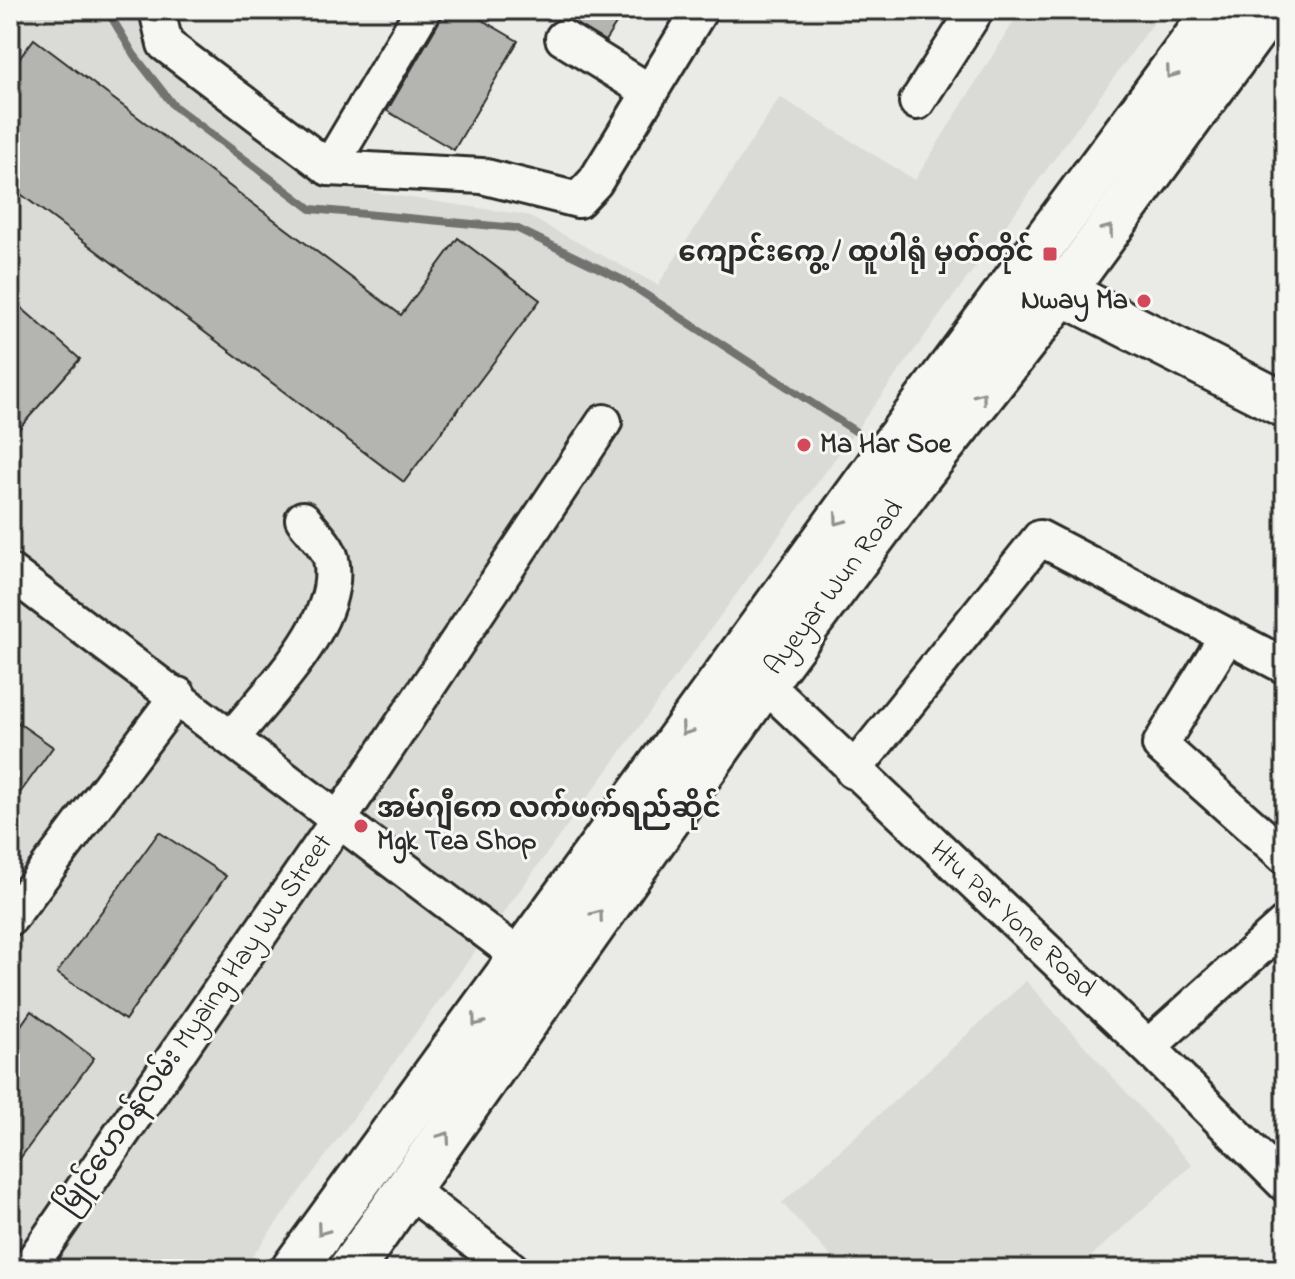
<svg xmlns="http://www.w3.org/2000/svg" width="1295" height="1279" font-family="'Indie Flower','Noto Sans Myanmar',sans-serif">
	<rect width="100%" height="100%" fill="#eaeae6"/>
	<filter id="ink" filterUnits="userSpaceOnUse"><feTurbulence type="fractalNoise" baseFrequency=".0125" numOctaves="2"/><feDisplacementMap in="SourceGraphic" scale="16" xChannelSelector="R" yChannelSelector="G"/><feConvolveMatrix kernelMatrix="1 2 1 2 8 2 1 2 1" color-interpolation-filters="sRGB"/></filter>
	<g filter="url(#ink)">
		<!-- built -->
		<g fill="#dadad6">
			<path d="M10,10H135L150,50L323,185L526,215L658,285L780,97L915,180L1021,10H1163L243,1269H10Z"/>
			<path d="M1026,981L1192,1165L1077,1269H842L782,1203Z"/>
		</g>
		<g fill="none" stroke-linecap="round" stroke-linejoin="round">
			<!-- stream -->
			<path stroke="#727270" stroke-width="8" d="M107,10L134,55L174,106L311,209L516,228L623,280L855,431"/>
		</g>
		<!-- building -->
		<g fill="#b4b4b1" stroke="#2b2b2b" stroke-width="2">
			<path d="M446,10H465L518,41L454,150L387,111Z"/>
			<path d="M552,10H625L605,41Z"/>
			<path d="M34,39L401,315L458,238L540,300L404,482L10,186V71Z"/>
			<path d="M10,298L80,359L10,439Z"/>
			<path d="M10,717L53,747L10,807Z"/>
			<path d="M159,832L226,876L125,1020L57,973Z"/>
			<path d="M31,1011L94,1058L10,1172V1041Z"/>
		</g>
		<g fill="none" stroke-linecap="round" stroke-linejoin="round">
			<defs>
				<g id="minor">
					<path d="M157,10L165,44L329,168L482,176L578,200L595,182L700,10"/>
					<path d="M563,38L650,92"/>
					<path d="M917,102L976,10"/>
					<path d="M329,168L423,10"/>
					<path d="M10,572L523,959"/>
					<path d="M1227,636L1160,745L1285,856"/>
					<path d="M744,668L764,683L1148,1047L1285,1184"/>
					<path d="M233,737C268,692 344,621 331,559C328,546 311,530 303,519"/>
					<path d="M853,771L1040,538L1285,666"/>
					<path d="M10,918L178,695"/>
					<path d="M1148,1047L1285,924"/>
					<path d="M409,1190L511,1269"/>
					<path d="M28,1269L340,818L604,422"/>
				</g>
				<g id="major">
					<path d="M1036,279L1285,405"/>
					<path d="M294,1269L885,457L1217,10"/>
					<path d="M351,1269L764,683L915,480L1062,293L1269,10"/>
				</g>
			</defs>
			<!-- minor casing -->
			<use href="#minor" stroke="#2b2b2b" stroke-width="40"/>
			<!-- major casing -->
			<use href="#major" stroke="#2b2b2b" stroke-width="50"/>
			<!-- minor -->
			<use href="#minor" stroke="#f6f6f2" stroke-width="34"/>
			<!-- major -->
			<use href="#major" stroke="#f6f6f2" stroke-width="44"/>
		</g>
		<!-- one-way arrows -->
		<defs><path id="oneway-chevron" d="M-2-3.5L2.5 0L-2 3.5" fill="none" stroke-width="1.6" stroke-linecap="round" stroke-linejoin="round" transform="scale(2)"/></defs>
		<g stroke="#90908e">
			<use href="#oneway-chevron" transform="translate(1171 73) rotate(126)"/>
			<use href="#oneway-chevron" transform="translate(1108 230) rotate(-54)"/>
			<use href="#oneway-chevron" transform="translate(981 397) rotate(-52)"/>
			<use href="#oneway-chevron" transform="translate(839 520) rotate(126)"/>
			<use href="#oneway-chevron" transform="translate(686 730) rotate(126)"/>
			<use href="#oneway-chevron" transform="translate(598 915) rotate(-54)"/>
			<use href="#oneway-chevron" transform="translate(477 1021) rotate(126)"/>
			<use href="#oneway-chevron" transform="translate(445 1137) rotate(-55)"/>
			<use href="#oneway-chevron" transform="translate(322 1230) rotate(126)"/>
		</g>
	</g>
	<!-- markers -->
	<g fill="#d1495b" stroke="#f6f6f2" stroke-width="3">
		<rect x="1042" y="246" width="16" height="16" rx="4"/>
		<circle cx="1144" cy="301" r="8"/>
		<circle cx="804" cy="445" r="8"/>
		<circle cx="361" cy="826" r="8"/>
	</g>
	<g text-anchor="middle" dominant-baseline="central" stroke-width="6" stroke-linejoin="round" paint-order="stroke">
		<!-- poi labels -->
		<g font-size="28" font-weight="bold" fill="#2b2b2b" stroke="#f6f6f2" text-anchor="end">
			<text x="1034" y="254">ကျောင်းကွေ့ / ထူပါရုံ မှတ်တိုင်</text>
			<text x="1128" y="301">Nway Ma</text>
			<text x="820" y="445" text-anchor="start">Ma Har Soe</text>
			<text x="377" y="810" text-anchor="start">အမ်ဂျီကေ လက်ဖက်ရည်ဆိုင်<tspan x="377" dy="32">Mgk Tea Shop</tspan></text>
		</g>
		<!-- street labels -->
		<g font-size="28" fill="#2b2b2b" stroke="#f6f6f2">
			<text transform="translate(835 588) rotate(-53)">Ayeyar Wun Road</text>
			<text transform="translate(1012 920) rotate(43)">Htu Par Yone Road</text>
			<text transform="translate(196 1025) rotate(-55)">မြိုင်ဟေဝန်လမ်း Myaing Hay Wu Street</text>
		</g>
	</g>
	<!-- margin -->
	<rect width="1295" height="1279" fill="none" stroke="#f6f6f2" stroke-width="40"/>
	<rect x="20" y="20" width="1255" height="1239" fill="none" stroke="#2b2b2b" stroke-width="3" filter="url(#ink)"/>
</svg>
